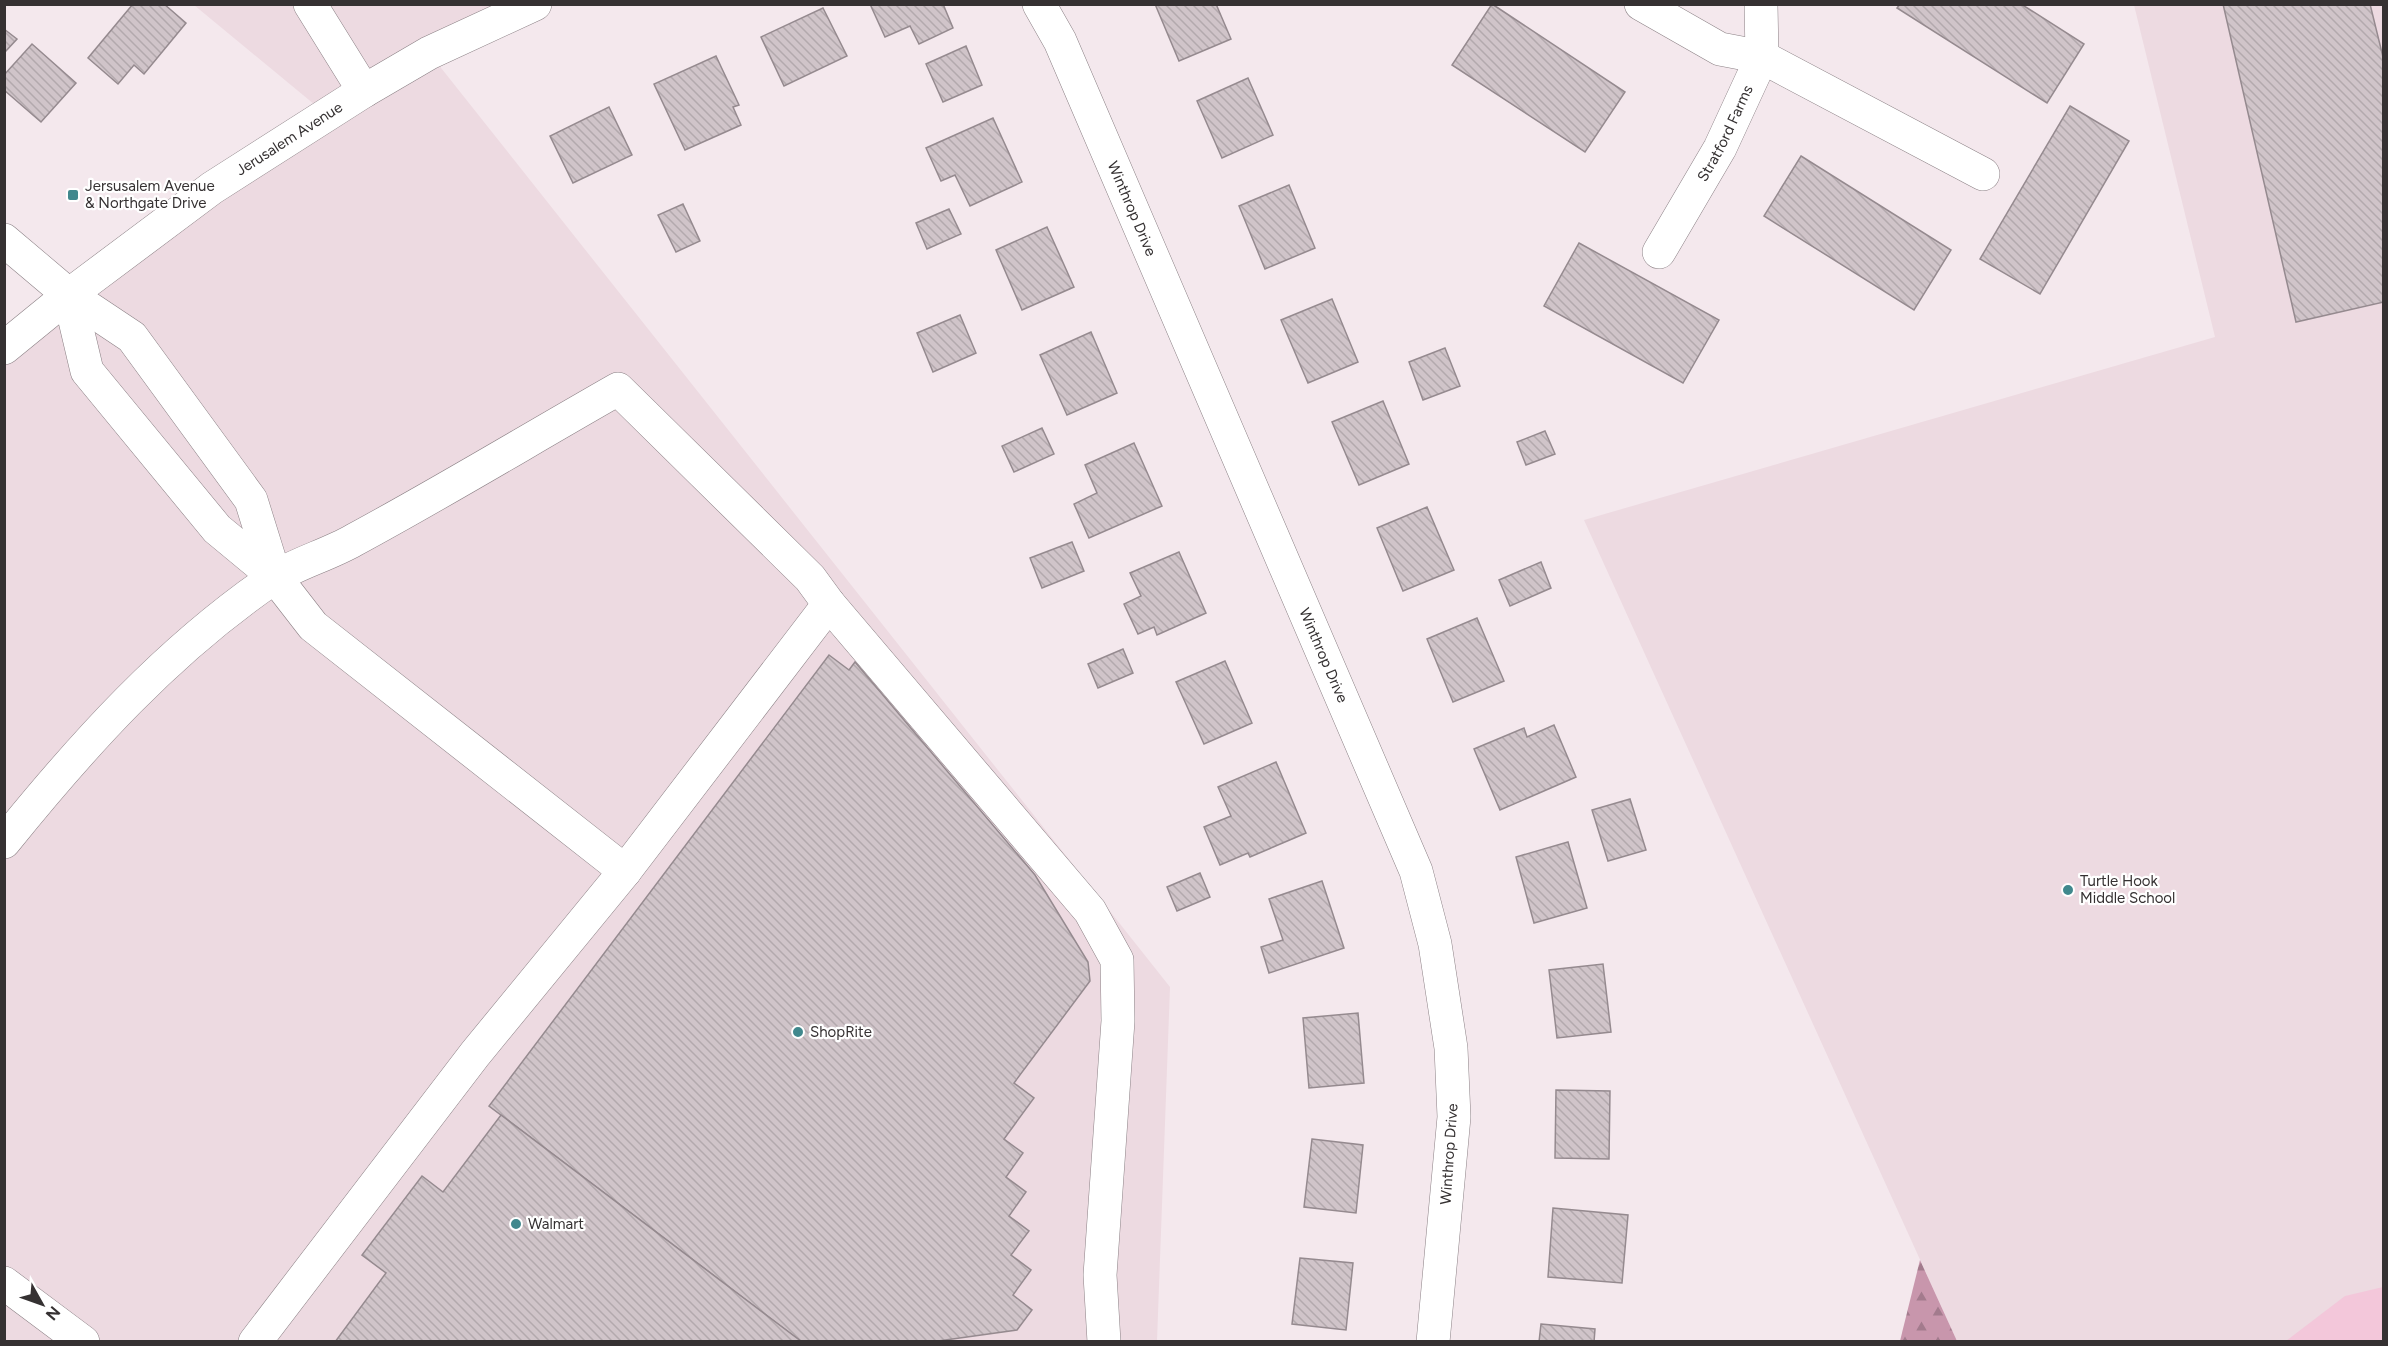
<svg xmlns="http://www.w3.org/2000/svg" width="2388" height="1346" font-family="Figtree,sans-serif">
	<defs>
		<pattern id="forest-firs" width="22" height="20" patternUnits="userSpaceOnUse" patternTransform="scale(1.5)"><rect width="22" height="20" fill="#c896ac"/><path d="M5 1l3.5 6h-7zM16 11l3.5 6h-7z" fill="#a37b8d"/></pattern>
		<pattern id="building-back-hatch" width="6" height="6" patternUnits="userSpaceOnUse" patternTransform="scale(1.5)"><rect width="6" height="6" fill="#d0c4c9"/><path d="M-1 5l2 2M0 0l6 6M5-1l2 2" fill="none" stroke="#b3a9ad"/></pattern>
	</defs>
	<rect width="100%" height="100%" fill="#f4e8ed"/>
	<!-- built -->
	<g fill="#eddae1">
		<path d="M194,5H535L430,54L1170,987L1157,1341L5,1342V348L326,114Z"/>
		<path d="M2134,5H2383V1341H1957L1584,520L2215,337Z"/>
	</g>
	<!-- grass -->
	<path fill="#f3c7da" d="M2383,1287V1341H2286L2345,1296Z"/>
	<!-- forest -->
	<path fill="url(#forest-firs)" d="M1920,1260L1957,1341H1900Z"/>
	<!-- building -->
	<g fill="url(#building-back-hatch)" stroke="#958a8f" stroke-width="1.5">
		<path d="M133,4H164L186,23L144,74L134,65L118,84L88,58Z"/>
		<path d="M870,4H943L953,28L919,44L910,26L885,37Z"/>
		<path d="M1155,4H1216L1231,39L1179,61Z"/>
		<path d="M1492,4L1625,92L1585,152L1452,65Z"/>
		<path d="M1900,4H2021L2084,44L2047,103L1897,8Z"/>
		<path d="M2223,4H2370L2384,61V302L2296,322Z"/>
		<path d="M823,8L847,56L784,86L761,37Z"/>
		<path d="M4,29L17,39L4,53Z"/>
		<path d="M32,44L76,83L41,122L4,90V75Z"/>
		<path d="M966,46L982,85L943,102L926,64Z"/>
		<path d="M716,56L739,105L733,107L741,125L685,150L654,84Z"/>
		<path d="M1248,78L1273,135L1222,158L1197,101Z"/>
		<path d="M2070,106L2129,141L2040,294L1980,259Z"/>
		<path d="M609,107L632,155L573,183L550,136Z"/>
		<path d="M993,118L1022,182L970,206L955,175L941,181L926,148Z"/>
		<path d="M1801,156L1951,250L1914,310L1764,216Z"/>
		<path d="M1289,185L1315,248L1265,269L1239,206Z"/>
		<path d="M683,204L700,241L676,252L658,215Z"/>
		<path d="M949,209L961,234L927,249L916,223Z"/>
		<path d="M1047,227L1074,287L1022,310L996,250Z"/>
		<path d="M1579,243L1719,320L1683,383L1544,306Z"/>
		<path d="M1332,299L1358,362L1308,383L1281,320Z"/>
		<path d="M960,315L976,353L933,372L917,333Z"/>
		<path d="M1091,332L1117,393L1067,415L1040,355Z"/>
		<path d="M1445,348L1460,386L1423,400L1409,362Z"/>
		<path d="M1383,401L1409,464L1359,485L1332,422Z"/>
		<path d="M1042,428L1054,454L1014,472L1002,446Z"/>
		<path d="M1545,431L1555,454L1526,465L1517,442Z"/>
		<path d="M1134,443L1162,506L1089,538L1074,504L1097,493L1085,465Z"/>
		<path d="M1427,507L1454,570L1403,591L1377,528Z"/>
		<path d="M1072,542L1084,571L1042,588L1030,558Z"/>
		<path d="M1179,552L1206,613L1157,635L1154,627L1138,634L1124,604L1141,596L1130,573Z"/>
		<path d="M1541,562L1551,588L1510,606L1499,580Z"/>
		<path d="M1477,618L1504,681L1453,702L1427,639Z"/>
		<path d="M1123,649L1133,673L1098,688L1088,664Z"/>
		<path d="M829,655L849,670L855,662L1035,875L1088,962L1090,981L1014,1083L1034,1098L1004,1139L1023,1153L1006,1177L1026,1192L1009,1216L1029,1231L1011,1255L1031,1270L1013,1295L1032,1310L1017,1330L931,1342H802L489,1106Z"/>
		<path d="M1225,661L1252,723L1204,744L1176,682Z"/>
		<path d="M1554,725L1576,777L1500,810L1474,749L1524,728L1527,737Z"/>
		<path d="M1276,762L1306,833L1250,857L1248,853L1220,865L1204,827L1231,816L1218,787Z"/>
		<path d="M1630,799L1646,850L1608,861L1592,810Z"/>
		<path d="M1568,842L1587,908L1534,923L1516,857Z"/>
		<path d="M1200,873L1210,897L1177,911L1167,887Z"/>
		<path d="M1322,881L1344,948L1269,973L1261,947L1283,940L1269,899Z"/>
		<path d="M1603,964L1611,1032L1557,1038L1549,970Z"/>
		<path d="M1358,1013L1364,1083L1309,1088L1303,1018Z"/>
		<path d="M1556,1090L1610,1091L1609,1159L1555,1158Z"/>
		<path d="M501,1115L802,1342H335L386,1273L362,1255L422,1176L443,1192Z"/>
		<path d="M1312,1139L1363,1145L1356,1213L1304,1207Z"/>
		<path d="M1553,1208L1628,1215L1622,1283L1548,1277Z"/>
		<path d="M1300,1258L1353,1263L1346,1330L1292,1324Z"/>
		<path d="M1541,1324L1595,1329L1594,1342H1539Z"/>
	</g>
	<g fill="none" stroke-linecap="round" stroke-linejoin="round">
		<defs>
			<g id="minor">
				<path d="M310,4L364,91"/>
				<path id="s1" d="M1039,4L1060,41L1416,871L1435,944L1451,1048L1454,1117L1433,1342"/>
				<path d="M1641,4L1720,49L1762,57L1983,174"/>
				<path d="M4,240L69,295L132,337L251,500L275,577"/>
				<path id="s2" d="M1659,252L1720,148L1762,57L1761,4"/>
				<path d="M69,295L87,371L217,529L275,577L313,626L625,871"/>
				<path d="M4,842C83,744 168,650 272,579C297,563 328,555 354,540C443,492 530,439 618,389L810,578L829,604L1090,911L1117,960L1118,1021L1100,1275L1104,1342"/>
				<path d="M4,1283L83,1342"/>
				<path d="M255,1342L475,1054L625,871L829,604"/>
			</g>
			<g id="major">
				<path id="s3" d="M4,348L69,295L212,188L364,91L429,53L535,4"/>
			</g>
		</defs>
		<!-- minor casing -->
		<use href="#minor" stroke="#8b8085" stroke-width="34"/>
		<!-- major casing -->
		<use href="#major" stroke="#8b8085" stroke-width="34"/>
		<!-- minor -->
		<use href="#minor" stroke="#fff" stroke-width="33"/>
		<!-- major -->
		<use href="#major" stroke="#fff" stroke-width="33"/>
	</g>
	<!-- markers -->
	<g fill="#40888d" stroke="#fff" stroke-width="2">
		<rect x="67" y="189" width="12" height="12" rx="3"/>
		<circle cx="2068" cy="890" r="6"/>
		<circle cx="798" cy="1032" r="6"/>
		<circle cx="516" cy="1224" r="6"/>
	</g>
	<g text-anchor="middle" dominant-baseline="central" stroke-width="4.5" stroke-linejoin="round" paint-order="stroke">
		<!-- street labels -->
		<g font-size="15" fill="#353132" stroke="#fff">
			<text stroke="none"><textPath href="#s2" startOffset="136">Stratford Farms</textPath></text>
			<text stroke="none"><textPath href="#s3" startOffset="354">Jerusalem Avenue</textPath></text>
			<text stroke="none"><textPath href="#s1" startOffset="225">Winthrop Drive</textPath></text>
			<text stroke="none"><textPath href="#s1" startOffset="711">Winthrop Drive</textPath></text>
			<text transform="translate(1449 1154) rotate(-86)">Winthrop Drive</text>
		</g>
		<!-- poi labels -->
		<g font-size="15" fill="#353132" stroke="#fff" text-anchor="start">
			<text x="85" y="186">Jersusalem Avenue<tspan x="85" dy="17">&amp; Northgate Drive</tspan></text>
			<text x="2080" y="881">Turtle Hook<tspan x="2080" dy="17">Middle School</tspan></text>
			<text x="810" y="1032">ShopRite</text>
			<text x="528" y="1224">Walmart</text>
		</g>
	</g>
	<!-- border -->
	<rect width="2388" height="1346" fill="none" stroke="#353132" stroke-width="12"/>
	<!-- north arrow -->
	<g transform="translate(42 1304) rotate(130)" stroke="#ffffff" stroke-width="4.5" paint-order="stroke">
	<path d="M0-4.5L10 22L0 15L-10 22Z" fill="#353132"/>
	<text y="-9" font-size="16" font-weight="bold" text-anchor="middle" fill="#353132">N</text>
	</g>
</svg>
